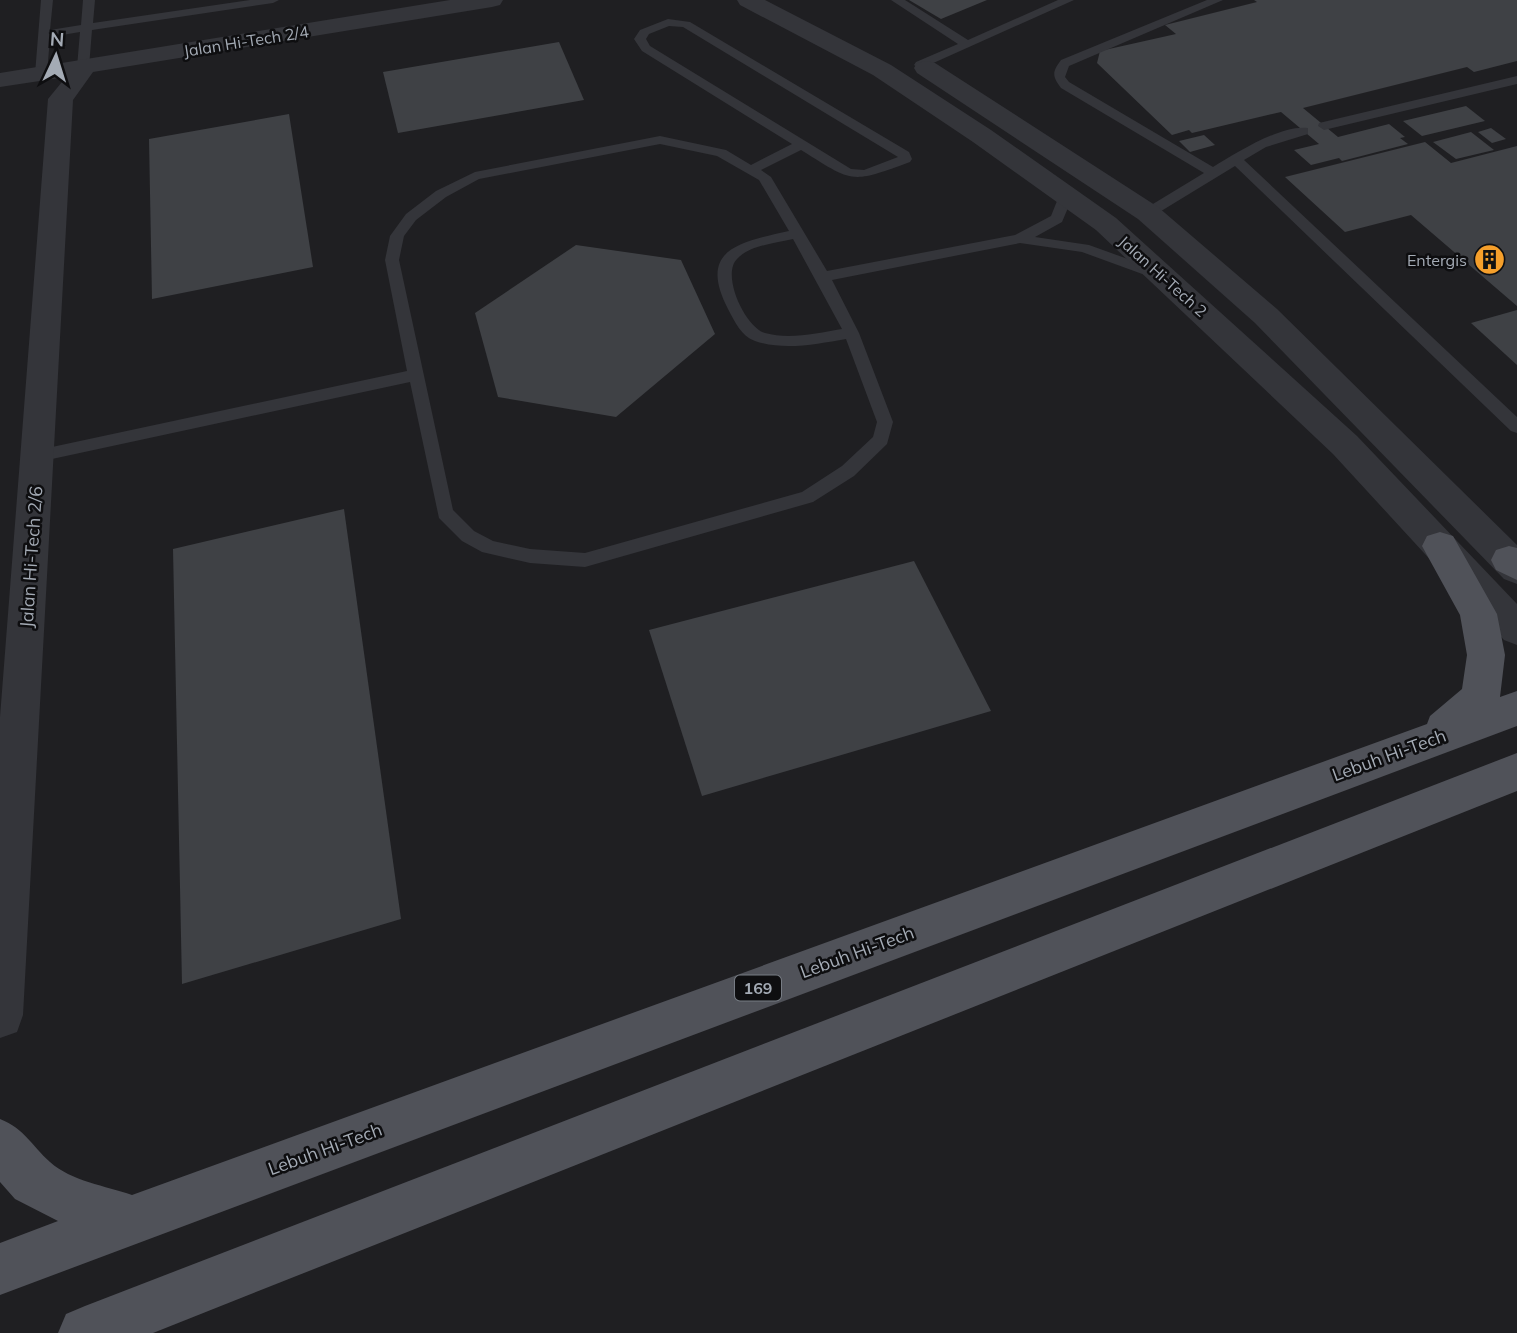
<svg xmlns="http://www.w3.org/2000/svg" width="1517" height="1333" font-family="Mulish,sans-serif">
	<rect width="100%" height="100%" fill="#131315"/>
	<!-- built -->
	<rect fill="#1f1f22" x="0" y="0" width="1517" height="1333"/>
	<!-- building -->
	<g fill="#3f4145">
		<path d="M909,0H987L941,19Z"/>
		<path d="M1254,0H1517V61L1474,72L1467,67L1303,108L1338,137L1389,124L1405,137L1400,138L1408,144L1342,161L1339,158L1311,165L1294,150L1319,144L1281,112L1192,133L1189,130L1172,135L1097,63L1100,51L1176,34L1165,25L1257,2Z"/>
		<path d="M559,42L584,100L398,133L383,72Z"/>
		<path d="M1466,106L1485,121L1422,136L1403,121Z"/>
		<path d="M289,114L313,267L152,299L149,139Z"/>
		<path d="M1491,128L1506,139L1492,143L1478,132Z"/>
		<path d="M1471,132L1494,150L1456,159L1433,142Z"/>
		<path d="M1204,135L1215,145L1190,152L1179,141Z"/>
		<path d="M1425,142L1451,163L1517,146V306L1411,215L1345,232L1285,177Z"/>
		<path d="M576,245L681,260L715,334L616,417L498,397L475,313Z"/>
		<path d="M1517,310V365L1471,323Z"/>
		<path d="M344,509L401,919L182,984L173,549Z"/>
		<path d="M914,561L991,711L702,796L649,630Z"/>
	</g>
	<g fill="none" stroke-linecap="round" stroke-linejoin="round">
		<!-- service -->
		<g fill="#34353a" fill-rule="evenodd">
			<path d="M41,0H53L50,30L81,25L83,0H95L93,23L250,0H279L273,3L92,30L89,67L83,71L77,67L80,32L50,37L47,74L41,78L35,74Z"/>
			<path d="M891,0H905L968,40L1058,0H1074L920,69L914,65L916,62L958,44Z"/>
			<path d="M1207,0H1223L1069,66L1065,77L1069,82L1213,167C1235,154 1281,124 1308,128V134L1266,147L1244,160L1517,417V433L1511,431L1235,166L1153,216H1143V210L1204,173L1061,88C1052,76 1052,72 1061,60Z"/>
			<path d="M668,19L690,22L909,152L912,159L910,162C850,184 854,183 801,150L761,170L771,177L827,271L1015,235L1051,216L1059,196L1066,192L1073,196L1062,222L1035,237L1089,245L1161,271L1163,274L1156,279L1082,252L1020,243L832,280L859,333L893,422L887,444L854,476L813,502L585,567L530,563L482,552L462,541L439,518L410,382L38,462L32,460L30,456L38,450L407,371L385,260L390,236L406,214L436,191L475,172L660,136L726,150L751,165L792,144L642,51L634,39L640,30ZM669,26L683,27L898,157L864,170L851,169L650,46L646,39L649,34ZM660,144L717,156L759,180L789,231C740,242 697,249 728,309C735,322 741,336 755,341C784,351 817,344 846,339L877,422L873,437L842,466L802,492L585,553L530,549L493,541L474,531L453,510L399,260L404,236L416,220L446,197L479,179ZM793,239L842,329C818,333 789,340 765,333C745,327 721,275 737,259C750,245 776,243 793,239Z"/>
			<path d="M1517,76V84L1324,130L1318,126L1319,123Z"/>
		</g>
		<!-- minor -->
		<g fill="#34353a" fill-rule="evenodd">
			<path d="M450,0H503L500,5L492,7L93,72L73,100L23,1015L17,1032L0,1038V717L48,99L66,77L0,87V73Z"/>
			<path d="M737,0H765L891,65L991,130L1116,218L1357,436L1517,604V645L1504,640L1333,454L1096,230L973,142L873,75L740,5Z"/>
			<path d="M926,61L935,63L1158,207L1277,309L1517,545V584L1504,579L1255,323L1138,219L917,73L914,68L917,63Z"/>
		</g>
		<!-- primary -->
		<g fill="#505259" fill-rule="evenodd">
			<path d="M1440,532L1453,536L1497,614L1505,655L1500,697L1517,691V726L0,1295V1243L58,1221L15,1199L0,1182V1119C25,1129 31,1145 50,1162C71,1181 106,1186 132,1195L1427,724L1430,716L1462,689L1467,655L1460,615L1422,546L1427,536Z"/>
			<path d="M1509,546L1517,548V580L1496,570L1491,560L1496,550Z"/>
			<path d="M1517,753V791L153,1333H58L66,1314L85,1306Z"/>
		</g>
	</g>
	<!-- icons -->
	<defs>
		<symbol id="building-disc" viewBox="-11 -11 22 22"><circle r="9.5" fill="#f59f2b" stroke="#0e0e10"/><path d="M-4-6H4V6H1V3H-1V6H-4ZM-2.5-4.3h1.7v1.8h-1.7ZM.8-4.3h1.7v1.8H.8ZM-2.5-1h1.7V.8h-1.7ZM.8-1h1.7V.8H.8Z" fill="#111"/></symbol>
	</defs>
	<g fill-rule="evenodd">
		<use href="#building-disc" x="1472" y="242" width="35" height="35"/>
	</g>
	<g text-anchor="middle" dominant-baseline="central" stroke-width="5" stroke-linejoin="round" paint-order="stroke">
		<!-- far-street labels -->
		<g font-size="16" fill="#a4abb5" stroke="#0e0e10">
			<text transform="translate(246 41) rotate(-9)">Jalan Hi-Tech 2/4</text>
			<text transform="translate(1163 276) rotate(42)">Jalan Hi-Tech 2</text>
		</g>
		<!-- far-poi labels -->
		<g font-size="16" fill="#a4abb5" stroke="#0e0e10" text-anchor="end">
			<text x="1467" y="260">Entergis</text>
		</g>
		<!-- shield labels -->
		<rect fill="#0e0e10" stroke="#777c84" stroke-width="2" x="735" y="975.5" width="46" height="25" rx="5"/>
		<g font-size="16" font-weight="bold" fill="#a4abb5">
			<text x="758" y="988">169</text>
		</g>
		<!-- street labels -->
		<g font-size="18" fill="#a4abb5" stroke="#0e0e10">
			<text transform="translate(31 557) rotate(-86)">Jalan Hi-Tech 2/6</text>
			<text transform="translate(1389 755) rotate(-20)">Lebuh Hi-Tech</text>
			<text transform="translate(857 952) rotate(-20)">Lebuh Hi-Tech</text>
			<text transform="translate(325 1149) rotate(-20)">Lebuh Hi-Tech</text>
		</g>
	</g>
	<!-- north arrow -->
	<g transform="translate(56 56) rotate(4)" stroke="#0e0e10" stroke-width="5" paint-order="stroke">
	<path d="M0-5L12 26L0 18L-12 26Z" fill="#a4abb5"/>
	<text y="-10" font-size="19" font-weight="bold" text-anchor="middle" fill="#a4abb5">N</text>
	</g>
</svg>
